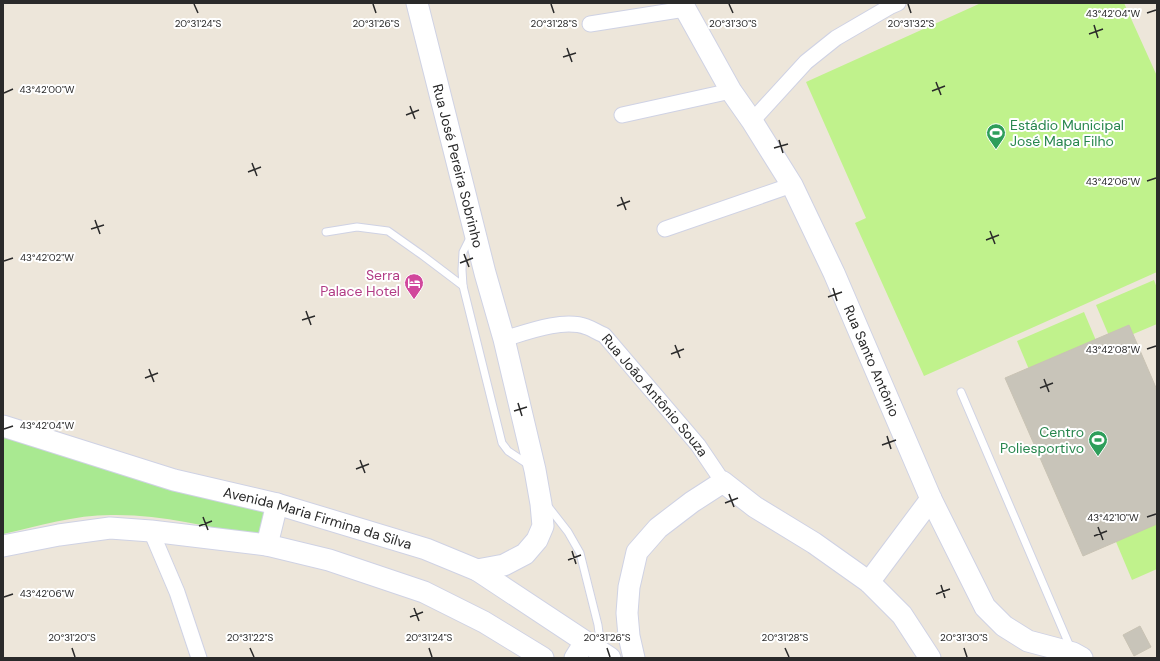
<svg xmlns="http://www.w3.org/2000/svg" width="1160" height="661" font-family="'DM Sans',sans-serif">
	<rect width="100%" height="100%" fill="#ede6da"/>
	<!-- green -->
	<path fill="#a9e991" d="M3,435L268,512L259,537C210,527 161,514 111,515C75,515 38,526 3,534Z"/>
	<!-- pitch -->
	<g fill="#c0f28c">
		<path d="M981,3H1124L1157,76V272L924,376L855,223L866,218L806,82Z"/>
		<path d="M1154,280L1157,288V324L1112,343L1096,305Z"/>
		<path d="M1084,312L1100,350L1033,379L1017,341Z"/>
		<path d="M1157,519V569L1132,580L1114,537Z"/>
	</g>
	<!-- building -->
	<g fill="#c8c4b9" stroke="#c9c3b4">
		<path d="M1129,325L1157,390V524L1083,556L1005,378Z"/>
		<path d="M1140,626L1151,647L1134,656L1123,635Z"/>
	</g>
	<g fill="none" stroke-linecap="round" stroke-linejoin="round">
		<defs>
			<g id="lane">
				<path d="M326,232L357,227L388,231L422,255L463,286"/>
				<path d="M471,236L463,252L462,270L463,286L502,443L508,451L529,465"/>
				<path d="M961,392L1071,649"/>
				<path d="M547,505L568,532L580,553L598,625L601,648"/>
			</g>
			<g id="street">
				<path d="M590,24L685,9"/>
				<path d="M622,115L731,91"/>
				<path d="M752,121L806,62L836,38L891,6L898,3"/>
				<path d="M665,229L792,185"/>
				<path id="s1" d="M504,339C527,332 563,318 587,327C593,329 598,333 604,335L698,445L723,482"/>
				<path d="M151,531L177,592L199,658"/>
			</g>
			<g id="secondary">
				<path id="s2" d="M417,3L485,273L504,339L535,470L541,504L543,526L537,540L525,554L504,565L477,570"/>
				<path id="s3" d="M682,3L731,91L752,121L792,185L834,273L931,499L985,607L1004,626L1028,641L1073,653L1082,658"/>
				<path id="s4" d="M3,426L174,480L277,504L426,549L477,570L610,658"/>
				<path d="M267,545L277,504"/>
				<path d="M3,546L59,535L110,528L151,531L267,545L329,560L424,592L484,622L543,658"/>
				<path d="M869,582L931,499"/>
				<path d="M575,658L585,642"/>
				<path d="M634,658L629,636L627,613L629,587L637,552L658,528L692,502L723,482L755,507L814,543L869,582L902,615L930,658"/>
			</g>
		</defs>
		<!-- lane casing -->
		<use href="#lane" stroke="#cfd2e4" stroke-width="9"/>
		<!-- street casing -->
		<use href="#street" stroke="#cfd2e4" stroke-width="17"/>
		<!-- secondary casing -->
		<use href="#secondary" stroke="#cfd2e4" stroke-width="23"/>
		<!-- lane -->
		<use href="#lane" stroke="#fff" stroke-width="7"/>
		<!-- street -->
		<use href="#street" stroke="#fff" stroke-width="15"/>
		<!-- secondary -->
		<use href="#secondary" stroke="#fff" stroke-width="21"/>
	</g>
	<!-- ticks -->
	<path fill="none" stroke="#2a2a2a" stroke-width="1.5" d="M194,4L198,13M373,4L376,13M551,4L554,13M729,4L733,13M908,4L911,13M1147,13L1156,10M1094,25L1098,38M1089,34L1103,29M567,48L572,62M563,57L576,53M936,82L941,95M932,91L945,86M4,93L13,89M410,106L415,119M406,115L419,110M779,140L783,153M774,148L788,144M252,163L257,176M248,172L261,167M1147,181L1156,178M621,197L626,210M617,206L630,201M95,220L100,234M91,229L104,225M990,231L995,244M986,240L999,235M464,254L469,267M4,261L13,258M460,263L473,258M833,288L837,301M828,297L842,292M306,311L311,325M302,320L315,316M675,345L680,358M1147,349L1156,346M671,354L684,349M149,369L154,382M145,378L158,373M1044,379L1049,392M1040,388L1053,383M518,403L522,416M514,411L527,407M4,429L13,426M887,436L891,449M882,445L896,440M360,460L365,473M356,469L369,464M729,494L734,507M725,503L738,498M203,517L208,530M1147,517L1156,514M199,526L212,521M1098,527L1103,540M1094,536L1107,531M572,551L576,564M568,560L581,555M941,585L945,598M936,594L950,589M4,597L13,594M414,608L419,621M410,617L423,612M72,648L75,657M250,648L254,657M429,648L432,657M607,648L610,657M785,648L789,657M964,648L967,657"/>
	<!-- icons -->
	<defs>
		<symbol id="stadium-pin" viewBox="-11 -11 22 30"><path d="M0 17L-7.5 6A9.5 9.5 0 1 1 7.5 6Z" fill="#2e9e5b" stroke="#fff"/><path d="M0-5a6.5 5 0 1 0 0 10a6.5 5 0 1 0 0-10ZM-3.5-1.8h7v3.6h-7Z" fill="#fff"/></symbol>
		<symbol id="hotel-pin" viewBox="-11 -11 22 30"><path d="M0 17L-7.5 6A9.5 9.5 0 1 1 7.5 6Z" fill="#d1479c" stroke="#fff"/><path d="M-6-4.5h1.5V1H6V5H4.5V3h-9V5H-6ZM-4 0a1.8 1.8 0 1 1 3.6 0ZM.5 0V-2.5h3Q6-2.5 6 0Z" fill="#fff"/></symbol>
	</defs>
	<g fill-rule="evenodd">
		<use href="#stadium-pin" x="985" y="122" width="22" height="30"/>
		<use href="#hotel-pin" x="403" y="272" width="22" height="30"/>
		<use href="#stadium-pin" x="1087" y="429" width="22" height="30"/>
	</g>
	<g text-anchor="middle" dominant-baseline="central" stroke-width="4" stroke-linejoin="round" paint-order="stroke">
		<!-- leisure labels -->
		<g font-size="14" fill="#27864d" stroke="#fff" text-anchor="start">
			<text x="1010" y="125">Estádio Municipal<tspan x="1010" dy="16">José Mapa Filho</tspan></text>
			<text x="1084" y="432" text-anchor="end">Centro<tspan x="1084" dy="16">Poliesportivo</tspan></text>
		</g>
		<!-- street labels -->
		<g font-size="14" fill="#2a2a2a" stroke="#fff">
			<text stroke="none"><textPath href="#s2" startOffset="168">Rua José Pereira Sobrinho</textPath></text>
			<text stroke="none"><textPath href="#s3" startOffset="406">Rua Santo Antônio</textPath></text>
			<text stroke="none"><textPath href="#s1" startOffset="183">Rua João Antônio Souza</textPath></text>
			<text stroke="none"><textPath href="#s4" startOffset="328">Avenida Maria Firmina da Silva</textPath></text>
		</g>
		<!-- hotel labels -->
		<g font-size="14" fill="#b23c85" stroke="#fff" text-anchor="end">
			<text x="400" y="275">Serra<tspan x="400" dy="16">Palace Hotel</tspan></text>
		</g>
	</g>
	<g font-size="10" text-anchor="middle" fill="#2a2a2a" stroke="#fff" stroke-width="4" stroke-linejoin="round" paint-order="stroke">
		<text x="1113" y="17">43°42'04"W</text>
		<text x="376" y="27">20°31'26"S</text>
		<text x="554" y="27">20°31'28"S</text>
		<text x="198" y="27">20°31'24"S</text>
		<text x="733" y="27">20°31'30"S</text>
		<text x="911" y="27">20°31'32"S</text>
		<text x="47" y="93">43°42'00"W</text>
		<text x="1113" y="185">43°42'06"W</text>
		<text x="47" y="261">43°42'02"W</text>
		<text x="1113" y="353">43°42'08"W</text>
		<text x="47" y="429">43°42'04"W</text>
		<text x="1113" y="521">43°42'10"W</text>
		<text x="47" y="597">43°42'06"W</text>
		<text x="72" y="641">20°31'20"S</text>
		<text x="250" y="641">20°31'22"S</text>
		<text x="429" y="641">20°31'24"S</text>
		<text x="607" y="641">20°31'26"S</text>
		<text x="785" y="641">20°31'28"S</text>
		<text x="964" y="641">20°31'30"S</text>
	</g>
	<!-- border -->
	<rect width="1160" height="661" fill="none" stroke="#2a2a2a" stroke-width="8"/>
</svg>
